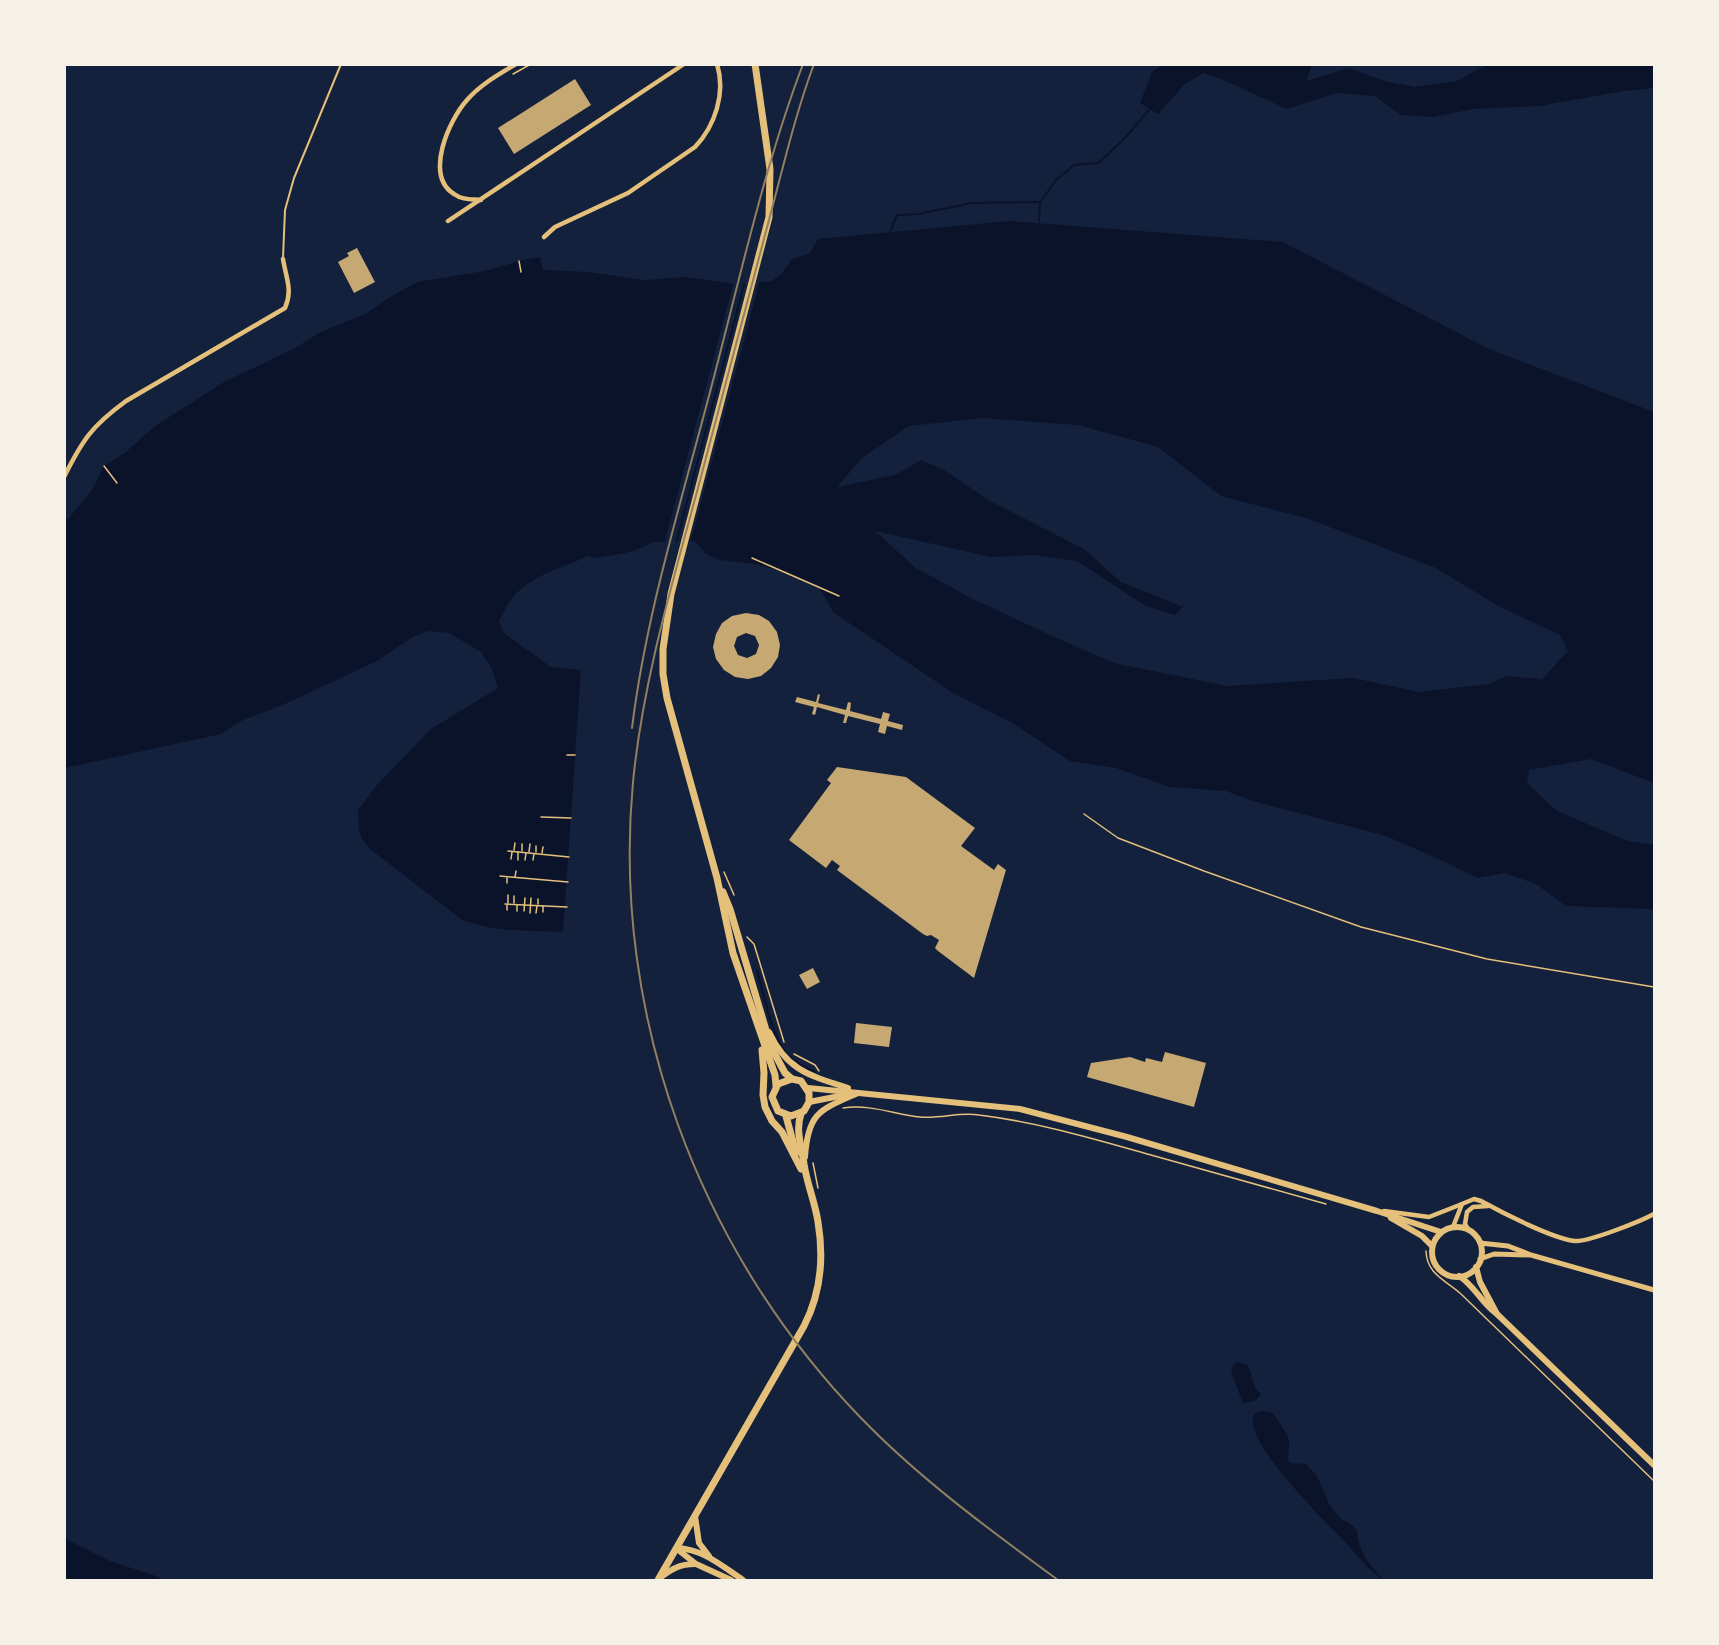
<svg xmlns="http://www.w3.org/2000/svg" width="1719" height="1645" font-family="'Fira Sans Condensed',sans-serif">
	<rect width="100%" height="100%" fill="#14213d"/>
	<!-- water -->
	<g fill="#0b132b" fill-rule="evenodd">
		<path d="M1162,65H1312L1306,81L1349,68L1384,81L1415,87L1457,81L1486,65L1654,64V88L1624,91L1539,106L1473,109L1433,117L1401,115L1375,96L1336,93L1287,109C1259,97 1233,83 1204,73L1185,84L1158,114L1140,103L1152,72Z"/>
		<path d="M1009,221L1283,242L1489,349L1654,412V783L1591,759L1529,770L1527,783L1557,811L1628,841L1654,845V909L1566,906L1536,884L1505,873L1477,878L1441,860L1386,836L1253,801L1226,791L1170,787L1116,768L1070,761L1012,723L953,693L833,612L819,587L787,572L754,564L720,560L706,554L696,542L690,541L654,542L634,551L620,554L596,558L588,556C563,568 533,574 514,596C508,603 503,613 499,621L504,633L551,667L581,670L563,932C529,930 493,933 461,919L370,849L362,839L359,831L358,810L377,785L431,729L498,688L492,669L481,652L449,633L429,631L413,637L377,661L287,703L241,721L221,734L65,768L64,520L69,518L92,490L104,466L126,452L155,426L224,382L295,348L319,333L367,313L385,300L417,282L485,271L519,261L540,257L543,270L588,272L645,280L686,277L735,284L757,283L772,281L782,273L792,259L809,254L818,239ZM982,418L1078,425L1158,447L1221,496L1309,519L1436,568L1498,606L1560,635L1568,651L1542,679L1507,676L1489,684L1419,692L1353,678L1227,686L1114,663L1061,640L973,599L916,568L875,531L991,557L1034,555L1077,561L1146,606L1175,615L1183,607L1121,582L1084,549L990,501L944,470L921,460L895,475L837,487L862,458L909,426Z"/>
		<path d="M1237,1362L1246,1364L1249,1367L1255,1388L1261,1394L1255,1401L1243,1403L1231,1372L1233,1365Z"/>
		<path d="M1261,1411L1273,1413L1288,1436L1289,1442L1288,1460L1290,1463L1306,1464L1317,1476L1330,1506L1342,1520L1348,1522L1357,1530C1357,1548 1371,1569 1385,1580C1369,1573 1358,1555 1345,1542C1328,1524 1237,1437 1255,1413Z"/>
		<path d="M64,1538L110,1561L156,1576L165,1580H65Z"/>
	</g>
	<!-- pier -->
	<g fill="#14213d">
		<path d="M760,280L690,544H677L746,281Z"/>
		<path d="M734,281H744L675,544L664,545Z"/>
	</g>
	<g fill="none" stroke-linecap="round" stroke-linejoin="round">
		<!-- stream -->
		<g stroke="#0b132b" stroke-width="2">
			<path d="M1039,222L1040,202L1057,179L1074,165L1098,163L1123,140L1150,109"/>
			<path d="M890,232L897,215L918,214L972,203L1040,202"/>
			<path d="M757,970C764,994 771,1035 787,1054C795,1063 805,1068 815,1072"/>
		</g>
	</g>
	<!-- building -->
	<g fill="#c6a872" fill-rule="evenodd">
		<path d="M575,79L591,105L514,154L498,128Z"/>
		<path d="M357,248L375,282L354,293L338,262L349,256L347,253Z"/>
		<path d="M746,613L759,615L769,621L777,632L780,645L778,657L771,668L761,676L748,679L735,677L724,670L716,659L713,647L716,634L722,623L732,616ZM746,633L755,636L759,645L756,654L747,658L738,655L734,646L737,637Z"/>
		<path d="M818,694L820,695L818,703L846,710L848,702L851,703L850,711L881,719L883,712L890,714L888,721L903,725L902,730L887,726L885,734L878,732L880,724L848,716L846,723H843L845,715L817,707L815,715L812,714L814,707L795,702L797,697L816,702Z"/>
		<path d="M837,767L906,777L975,828L961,846L994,870L998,864L1006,870L974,978L938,951L935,948L939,940L931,935L927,936L923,934L837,870L840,866L832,860L826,868L789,840L831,783L827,780Z"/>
		<path d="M813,968L820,982L807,989L799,975Z"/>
		<path d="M856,1023L892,1027L889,1047L854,1043Z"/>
		<path d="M1165,1052L1206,1063L1194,1107L1087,1077L1091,1063L1130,1057L1145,1062L1146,1058L1162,1062Z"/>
	</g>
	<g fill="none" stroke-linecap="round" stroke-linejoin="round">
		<!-- path -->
		<g stroke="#e5c07b" stroke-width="1.5">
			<path d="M513,74L531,64"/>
			<path d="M519,261L521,272"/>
			<path d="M104,466L117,483"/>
			<path d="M752,558L839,596"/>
			<path d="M567,755H575"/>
			<path d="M1084,814L1118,838L1204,871L1361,927L1487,959L1654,987"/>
			<path d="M541,817L571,818"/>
			<path d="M514,850L515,843"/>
			<path d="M508,851L569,857"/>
			<path d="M522,851V844"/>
			<path d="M529,852L530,844"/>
			<path d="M536,852V846"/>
			<path d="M542,853L543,847"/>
			<path d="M511,859L512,852"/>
			<path d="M518,860V852"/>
			<path d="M525,860L526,853"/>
			<path d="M533,860L534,854"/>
			<path d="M724,872L734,895"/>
			<path d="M500,876L568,882"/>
			<path d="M515,877L516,871"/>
			<path d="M507,883V878"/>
			<path d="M508,903V895"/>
			<path d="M514,903V896"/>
			<path d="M505,904L567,907"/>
			<path d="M538,904V899"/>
			<path d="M517,905V911"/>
			<path d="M507,910V905"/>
			<path d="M524,911L525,898"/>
			<path d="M543,912V906"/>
			<path d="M530,913L531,898"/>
			<path d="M536,913L537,906"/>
			<path d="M747,937L754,944L784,1042"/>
			<path d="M794,1054L815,1065L819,1071"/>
			<path d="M843,1108C870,1104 894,1114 920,1117C940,1119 959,1112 979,1115C1037,1122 1094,1139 1151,1155C1210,1171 1268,1188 1326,1204"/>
			<path d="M813,1163L818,1188"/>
			<path d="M1426,1251C1427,1275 1446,1280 1461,1294L1654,1481"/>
		</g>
		<!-- service -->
		<path stroke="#e5c07b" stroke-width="2" d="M283,258L285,210L294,178L341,64"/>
		<!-- minor -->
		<g stroke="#e5c07b" stroke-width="4.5">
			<path d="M481,200C471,199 462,200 454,194C424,175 449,120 467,100C481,84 498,75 516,64"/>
			<path d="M448,221L684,64"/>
			<path d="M544,237L555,227L628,193L695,147C715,126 726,93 717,64"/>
			<path d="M64,477C83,439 92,426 126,401L285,308C293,290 286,278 283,259"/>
			<path d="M1384,1211L1429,1217L1462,1204"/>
			<path d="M1453,1227L1462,1204L1474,1199L1481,1201C1501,1212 1553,1239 1575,1241C1589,1242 1641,1221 1654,1214"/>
			<path d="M1468,1229L1465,1224L1467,1212L1473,1207L1488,1206"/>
		</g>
		<!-- tertiary -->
		<g stroke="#e5c07b" stroke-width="5">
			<path d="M1480,1243L1508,1246L1531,1255L1654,1290"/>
			<path d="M1480,1259L1494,1254L1529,1255"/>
		</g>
		<!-- secondary -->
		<g stroke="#e5c07b" stroke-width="6">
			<path d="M769,1032C787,1071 811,1076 848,1088"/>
			<path d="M808,1088L1020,1109L1127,1137L1377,1211L1441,1232"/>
			<path d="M809,1102L850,1094"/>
			<path d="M805,1157C808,1112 820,1110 858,1093"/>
			<path d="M1391,1218L1422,1236L1432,1246"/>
			<circle cx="1457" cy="1252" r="25"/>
			<path d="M1476,1267L1480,1282L1497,1314"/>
			<path d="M1459,1276C1475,1286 1482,1304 1497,1314L1654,1465"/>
			<path d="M695,1516L699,1543L709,1556"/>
			<path d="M677,1548C703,1549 722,1566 743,1580"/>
			<path d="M677,1549L696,1564L731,1580"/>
			<path d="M661,1577C672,1569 680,1564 695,1564"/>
		</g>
		<!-- primary -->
		<g stroke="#e5c07b" stroke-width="7">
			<path d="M755,64L770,169L769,217L671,594L663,649V674L667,698L717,878L733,953L775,1075L776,1086"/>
			<path d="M723,892L730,909L771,1047L785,1073L792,1079L801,1081L809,1093V1102L804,1111L791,1116L778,1111L772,1097L778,1084L792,1079"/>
			<path d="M762,1050L764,1073L763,1095L765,1107L772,1121L782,1132L801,1169"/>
			<path d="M786,1116L796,1153"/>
			<path d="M658,1580L804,1326C821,1293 824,1258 818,1222C815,1202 807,1184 804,1164C802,1148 795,1130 801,1114"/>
		</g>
		<!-- rail -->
		<g stroke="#918062" stroke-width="2">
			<path d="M814,64C795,115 783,168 769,220C749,296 729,373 708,450C680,559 644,669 633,782C611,1015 699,1251 861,1418C920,1479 990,1530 1058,1580"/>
			<path d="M632,728C646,614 681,503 710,392C739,283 763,170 803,64"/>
		</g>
	</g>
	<!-- border -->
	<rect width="1719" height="1645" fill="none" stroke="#f6f1e7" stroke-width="132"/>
</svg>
